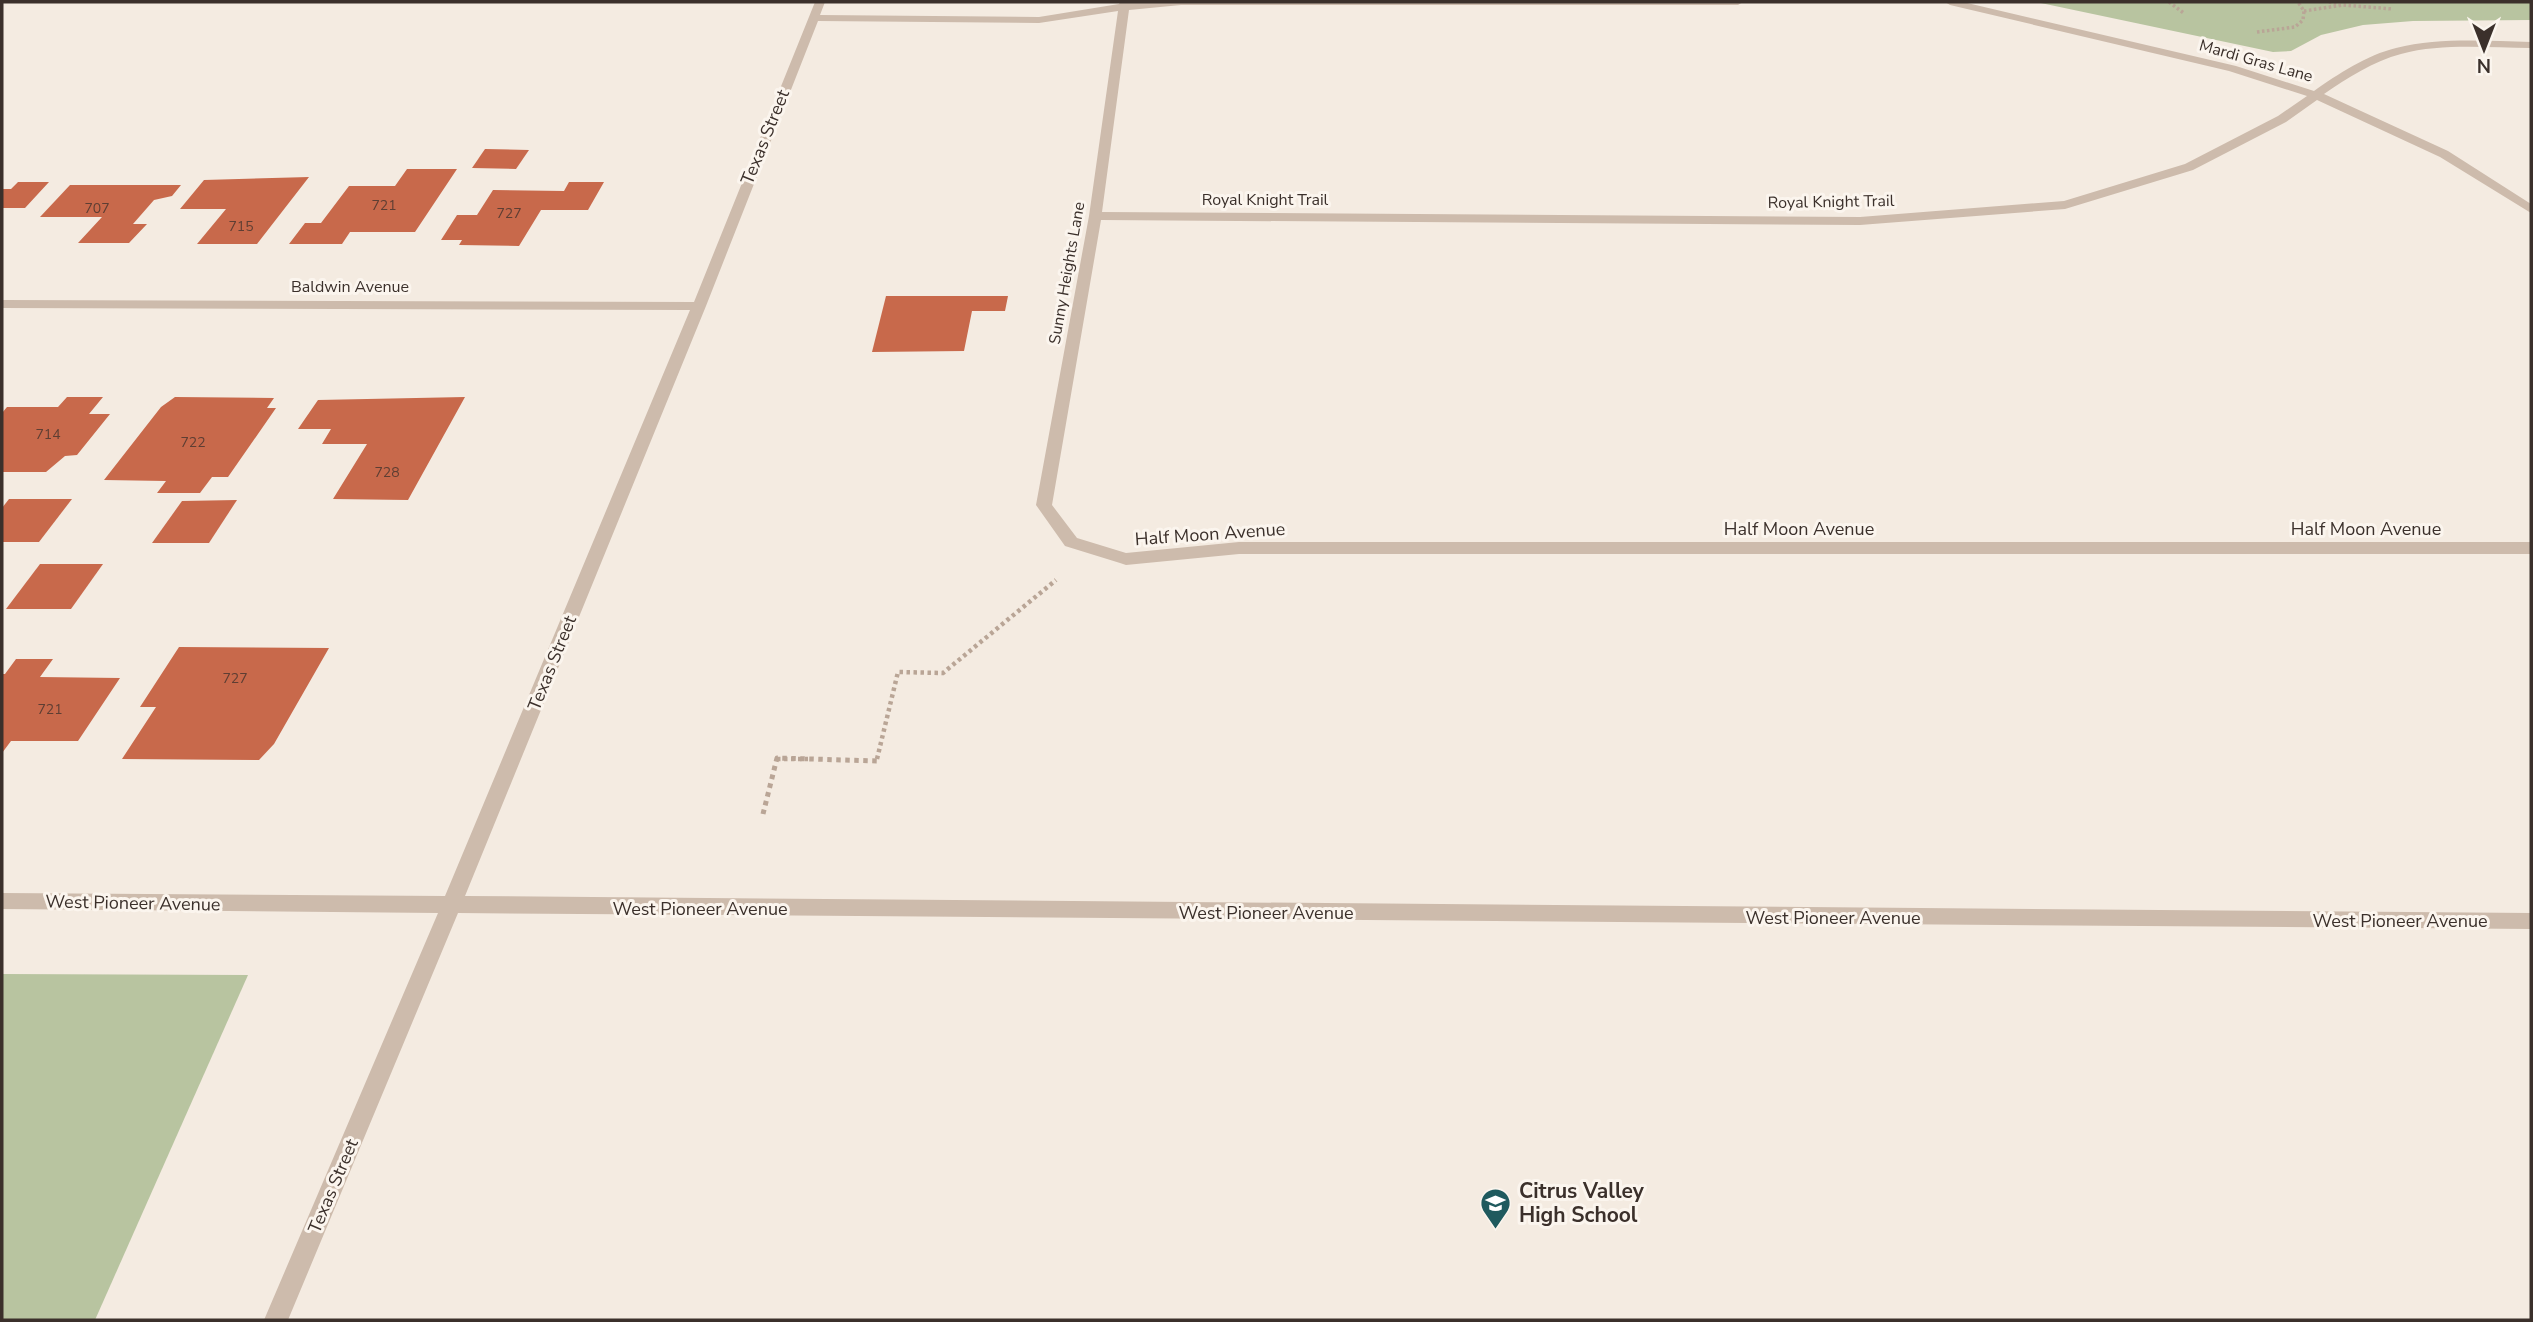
<svg xmlns="http://www.w3.org/2000/svg" width="2533" height="1322" font-family="'Nunito Sans',sans-serif">
	<rect width="100%" height="100%" fill="#f4ebe1"/>
	<!-- green -->
	<g fill="#b8c4a0">
		<path d="M2036,2H2531V20L2413,21L2363,25L2321,35L2291,51L2273,52Z"/>
		<path d="M2,974L248,975L95,1320H2Z"/>
	</g>
	<!-- building -->
	<g fill="#c8694b">
		<path d="M485,149L529,150L516,169L472,168Z"/>
		<path d="M407,169H457L415,232H350L342,244H289L305,223H321L349,186H395Z"/>
		<path d="M309,177L257,244H197L226,209H180L204,180Z"/>
		<path d="M18,182H49L25,208H2V189H11Z"/>
		<path d="M569,182H604L588,210H541L519,246L459,245L462,240H441L457,215H477L493,190L564,191Z"/>
		<path d="M70,185H181L172,196L154,200L133,224H147L129,243H78L102,217H40Z"/>
		<path d="M886,296H1008L1005,311H972L964,351L872,352Z"/>
		<path d="M67,397H103L89,414H110L77,455L65,456L46,472H2V413L7,407H58Z"/>
		<path d="M175,397L274,398L267,408H276L228,477H212L200,493H157L166,481L104,480L161,407Z"/>
		<path d="M465,397L408,500L333,499L367,444H322L331,429H298L318,400Z"/>
		<path d="M9,499H72L39,542H2V508Z"/>
		<path d="M237,500L209,543H152L182,501Z"/>
		<path d="M40,564H103L71,609H6Z"/>
		<path d="M179,647L329,648L274,744L259,760L122,759L156,707H140Z"/>
		<path d="M16,659H53L40,677L120,678L78,741H11L2,753V674H5Z"/>
	</g>
	<g fill="none" stroke-linecap="round" stroke-linejoin="round">
		<!-- path-far2 -->
		<g stroke="#b9a596" stroke-width="3.5" stroke-dasharray="2.5 2.5" stroke-linecap="butt">
			<path d="M2169,2L2185,14"/>
			<path d="M2329,2L2339,4"/>
			<path d="M2304,11L2343,5L2393,9"/>
			<path d="M2257,32L2295,27L2303,20L2304,11L2298,2"/>
		</g>
		<!-- path-far1 -->
		<g stroke="#b9a596" stroke-width="4.5" stroke-dasharray="3.5 3.5" stroke-linecap="butt">
			<path d="M777,759H808"/>
			<path d="M877,759L898,672L943,673L1056,580"/>
		</g>
		<!-- path -->
		<path stroke="#b9a596" stroke-width="5" stroke-dasharray="4.5 4.5" stroke-linecap="butt" d="M763,814L777,758L877,761L878,757"/>
		<!-- minor -->
		<path fill="#cdbbac" fill-rule="evenodd" d="M815,2H825L820,15L1039,17L1119,4L1120,2H1743L1738,5H1181L1129,10L1102,212L1860,217L2064,201L2185,164L2278,116L2307,96L2229,71L1950,5L1945,2H1963L2236,66L2314,91C2338,74 2367,55 2396,48C2439,37 2487,41 2531,42V48C2488,48 2442,43 2401,54C2374,61 2347,78 2324,94L2448,151L2531,204V213L2440,157L2317,100L2286,122L2193,170L2065,209L1860,225L1101,220L1052,505L1077,538L1126,553L1239,542H2531V554H1239L1126,565L1120,563L1065,546L1036,505L1089,216L1118,11L1039,23L818,21L706,306L465,896L2531,913V929L458,913L288,1320H264L438,913L2,909V893L445,896L690,310L2,308V300L694,302Z"/>
	</g>
	<!-- icons -->
	<defs>
		<symbol id="school-pin" viewBox="-11 -11 22 30"><path d="M0 17L-7.5 6A9.5 9.5 0 1 1 7.5 6Z" fill="#1f5a5e" stroke="#fbf5ee"/><path d="M0-5L7-2L0 1L-7-2ZM-4 1L0 2.5L4 1V4Q0 6-4 4Z" fill="#fff"/></symbol>
	</defs>
	<g fill-rule="evenodd">
		<use href="#school-pin" x="1478" y="1186" width="35" height="47"/>
	</g>
	<g text-anchor="middle" dominant-baseline="central" stroke-width="6" stroke-linejoin="round" paint-order="stroke">
		<!-- number labels -->
		<g font-size="14" fill="#5e3e33">
			<text x="384" y="205">721</text>
			<text x="97" y="208">707</text>
			<text x="509" y="213">727</text>
			<text x="241" y="226">715</text>
			<text x="48" y="434">714</text>
			<text x="193" y="442">722</text>
			<text x="387" y="472">728</text>
			<text x="235" y="678">727</text>
			<text x="50" y="709">721</text>
		</g>
		<!-- far-street labels -->
		<g font-size="16" fill="#3b302b" stroke="#fbf5ee">
			<text transform="translate(2256 61) rotate(16)">Mardi Gras Lane</text>
			<text x="1265" y="200">Royal Knight Trail</text>
			<text transform="translate(1831 202) rotate(-1)">Royal Knight Trail</text>
			<text transform="translate(1067 273) rotate(-80)">Sunny Heights Lane</text>
			<text x="350" y="287">Baldwin Avenue</text>
		</g>
		<!-- street labels -->
		<g font-size="18" fill="#3b302b" stroke="#fbf5ee">
			<text transform="translate(765 137) rotate(-68)">Texas Street</text>
			<text x="1799" y="529">Half Moon Avenue</text>
			<text x="2366" y="529">Half Moon Avenue</text>
			<text transform="translate(1210 534) rotate(-4)">Half Moon Avenue</text>
			<text transform="translate(552 663) rotate(-68)">Texas Street</text>
			<text transform="translate(133 903) rotate(1)">West Pioneer Avenue</text>
			<text x="700" y="909">West Pioneer Avenue</text>
			<text x="1266" y="913">West Pioneer Avenue</text>
			<text x="1833" y="918">West Pioneer Avenue</text>
			<text x="2400" y="921">West Pioneer Avenue</text>
			<text transform="translate(333 1186) rotate(-67)">Texas Street</text>
		</g>
		<!-- near-poi labels -->
		<g font-size="21" font-weight="bold" fill="#3b302b" stroke="#fbf5ee" text-anchor="start">
			<text x="1519" y="1191">Citrus Valley<tspan x="1519" dy="24">High School</tspan></text>
		</g>
	</g>
	<!-- border -->
	<rect width="2533" height="1322" fill="none" stroke="#3b302b" stroke-width="7"/>
	<!-- north arrow -->
	<g transform="translate(2484 49) rotate(180)" stroke="#fbf5ee" stroke-width="5" paint-order="stroke">
	<path d="M0-5L12 26L0 18L-12 26Z" fill="#3b302b"/>
	<text y="-10" font-size="19" font-weight="bold" text-anchor="middle" fill="#3b302b">N</text>
	</g>
</svg>
